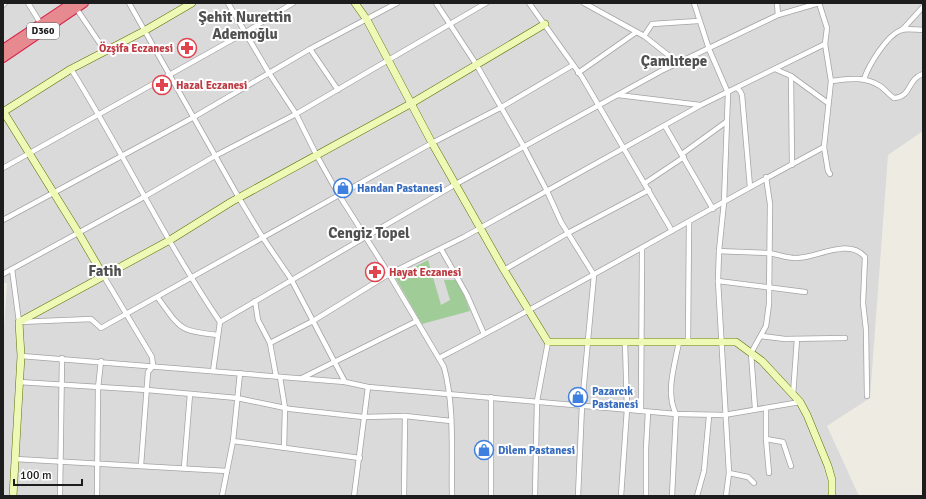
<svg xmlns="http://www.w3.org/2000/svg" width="926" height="499" font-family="Signika,sans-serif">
	<rect width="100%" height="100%" fill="#eeece2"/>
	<!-- residential -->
	<path fill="#dbdada" d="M3,3H923V131L888,155L870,398L827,426L859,496H3V342L7,283H3Z"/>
	<!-- forest -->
	<path fill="#a0cd97" d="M428,260L441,305L450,300L444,280H458L470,311L422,324L395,277Z"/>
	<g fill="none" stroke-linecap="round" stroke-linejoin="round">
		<defs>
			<g id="street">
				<path d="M28,3L41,24"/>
				<path d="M129,3L239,198L263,238L291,279L345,382"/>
				<path d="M228,3L269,73L296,114L317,156L339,195L389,274L444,367C455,408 451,454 452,496"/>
				<path d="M436,3L476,64L524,147L547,191L561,222L594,275L582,405L578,496"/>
				<path d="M529,3L582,77L672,231"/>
				<path d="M584,3L644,36L677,62"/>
				<path d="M694,3L709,49L728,93L724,202L719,251L718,281L729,473L726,496"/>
				<path d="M777,3L778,15"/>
				<path d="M819,3L827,28L825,44L831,81L824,147L828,171L830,174"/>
				<path d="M3,5L5,3"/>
				<path d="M76,8L105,51"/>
				<path d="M902,30L923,7"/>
				<path d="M644,36L652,24L698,21"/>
				<path d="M310,49L338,90"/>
				<path d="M71,69C123,152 165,241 220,322L213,371"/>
				<path d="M775,69L791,76L828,103"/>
				<path d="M578,73L635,33"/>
				<path d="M791,76L792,165"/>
				<path d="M864,79C869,65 886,36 901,30C907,28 917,30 923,30"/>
				<path d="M831,81C849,79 864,76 880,86C885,89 889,95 894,98C912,97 907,79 923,74"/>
				<path d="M737,88L740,91L742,95L750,187"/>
				<path d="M618,95L700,105"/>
				<path d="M665,126L713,209"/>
				<path d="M682,154L726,122"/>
				<path d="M3,168L246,32L293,3"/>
				<path d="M645,183L684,157"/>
				<path d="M3,220L194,117L310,49L397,3"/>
				<path d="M441,249L467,295L484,334"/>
				<path d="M719,251C735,252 752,252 768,253C777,254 786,258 795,258C815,259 848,237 865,257L863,303L866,330L867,396"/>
				<path d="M12,269L19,322L91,319L101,328L432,143L500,108L573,65"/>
				<path d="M504,270L568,233L649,190"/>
				<path d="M3,274L144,197L215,156L296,114L486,3"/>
				<path d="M103,275L152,357L153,366L148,372L141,465"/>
				<path d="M718,281L805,292"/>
				<path d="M158,298C181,329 178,331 218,335"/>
				<path d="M255,301L258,320L270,343L276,376"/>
				<path d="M220,322L456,184L661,71L778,15L819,3"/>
				<path d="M761,336L785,339L845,338"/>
				<path d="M688,342L689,223"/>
				<path d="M270,343L313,321L389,274L464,237L701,105L825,44"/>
				<path d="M21,356L345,382L368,387L676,414L724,415L800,402"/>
				<path d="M439,358C569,291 695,216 824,147"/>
				<path d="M280,377L285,408L284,448"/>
				<path d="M302,378L417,321"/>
				<path d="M19,382L147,390L237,398L290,409L363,417L405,416L451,421"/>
				<path d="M793,395L797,339"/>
				<path d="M755,408L751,353L766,326L769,304L770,204L766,177"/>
				<path d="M766,408V439L783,442L791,466"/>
				<path d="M641,410L642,249"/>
				<path d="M766,439L769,473"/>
				<path d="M233,441L360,458"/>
				<path d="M15,459L227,471"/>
				<path d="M184,468L190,394"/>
				<path d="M729,473L748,477L754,483"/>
				<path d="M60,496L62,358"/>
				<path d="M97,496L98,388L101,361"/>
				<path d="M222,496L233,441L240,373"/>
				<path d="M354,496L368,387"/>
				<path d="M404,496L405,416"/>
				<path d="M491,496V397"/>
				<path d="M535,496L537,401L548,342"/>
				<path d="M621,496L627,409L625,342"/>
				<path d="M646,496V449L648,412"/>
				<path d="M672,496L676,414C665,393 675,364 679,342"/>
				<path d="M697,496L704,471L709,416"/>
			</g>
			<g id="secondary">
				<path d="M355,3L367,20L432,143L504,270L548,342H736L762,361L800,402L807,415L828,466L832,480V496"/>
				<path d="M3,111L78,232L103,275"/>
				<path d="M3,112L71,69L144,31L192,3"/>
				<path d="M13,496L21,356L19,322L170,240L231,202L412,103L545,24"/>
			</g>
			<g id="highway">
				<path d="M3,49L72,3"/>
				<path d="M3,58L84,3"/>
			</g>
		</defs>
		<!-- street casing -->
		<use href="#street" stroke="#a4a4a4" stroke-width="6"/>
		<!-- secondary casing -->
		<use href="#secondary" stroke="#597205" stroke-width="8"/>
		<!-- highway casing -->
		<use href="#highway" stroke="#d7244c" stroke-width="10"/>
		<!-- street -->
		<use href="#street" stroke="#fff" stroke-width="4.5"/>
		<!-- secondary -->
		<use href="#secondary" stroke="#edf9b5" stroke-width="7"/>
		<!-- highway -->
		<use href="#highway" stroke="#e68a90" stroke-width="8"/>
	</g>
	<!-- icons -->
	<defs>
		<symbol id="pharmacy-ring" viewBox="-11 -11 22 22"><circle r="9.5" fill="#fff" stroke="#e0444e" stroke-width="1.5"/><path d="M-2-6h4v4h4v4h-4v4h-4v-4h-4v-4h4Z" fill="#e0444e"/></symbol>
		<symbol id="shop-ring" viewBox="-11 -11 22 22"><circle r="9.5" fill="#fff" stroke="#3f7fe0" stroke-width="1.5"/><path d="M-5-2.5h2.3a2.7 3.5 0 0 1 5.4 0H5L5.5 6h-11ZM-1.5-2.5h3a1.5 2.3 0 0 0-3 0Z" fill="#3f7fe0"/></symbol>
	</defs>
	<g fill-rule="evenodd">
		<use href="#pharmacy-ring" x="176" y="37" width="22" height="22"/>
		<use href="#pharmacy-ring" x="151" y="74" width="22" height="22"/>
		<use href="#shop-ring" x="332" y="177" width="22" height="22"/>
		<use href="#pharmacy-ring" x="364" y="261" width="22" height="22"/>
		<use href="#shop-ring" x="567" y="386" width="22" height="22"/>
		<use href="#shop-ring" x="473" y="439" width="22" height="22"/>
	</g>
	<g text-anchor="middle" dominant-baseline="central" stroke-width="4" stroke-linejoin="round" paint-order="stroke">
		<!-- shield labels -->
		<rect fill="#fff" stroke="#616161" stroke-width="1" x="27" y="23" width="32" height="16" rx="3"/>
		<g font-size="10" font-weight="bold" fill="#1d1d1d">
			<text x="43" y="31">D360</text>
		</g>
		<!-- health labels -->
		<g font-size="11" font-weight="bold" fill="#be3a42" stroke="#fff" text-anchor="start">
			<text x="173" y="48" text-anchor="end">Özşifa Eczanesi</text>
			<text x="176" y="85">Hazal Eczanesi</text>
			<text x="389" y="272">Hayat Eczanesi</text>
		</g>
		<!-- shop labels -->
		<g font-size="11" font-weight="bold" fill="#366cbe" stroke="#fff" text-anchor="start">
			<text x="357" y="188">Handan Pastanesi</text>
			<text x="592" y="391">Pazarcık<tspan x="592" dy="13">Pastanesi</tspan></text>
			<text x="498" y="450">Dilem Pastanesi</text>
		</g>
		<!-- district labels -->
		<g font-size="15" font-weight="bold" fill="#505050" stroke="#fff">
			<text x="245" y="17">Şehit Nurettin<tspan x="245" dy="17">Ademoğlu</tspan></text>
			<text x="674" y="61">Çamlıtepe</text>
			<text x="369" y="233">Cengiz Topel</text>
			<text x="105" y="271">Fatih</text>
		</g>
	</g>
	<!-- border -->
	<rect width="926" height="499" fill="none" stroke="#1d1d1d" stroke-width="8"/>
	<!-- scale -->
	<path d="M14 479v6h68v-6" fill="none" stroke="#1d1d1d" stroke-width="2"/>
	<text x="20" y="479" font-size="12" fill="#1d1d1d" stroke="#ffffff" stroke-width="3" paint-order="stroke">100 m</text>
</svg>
